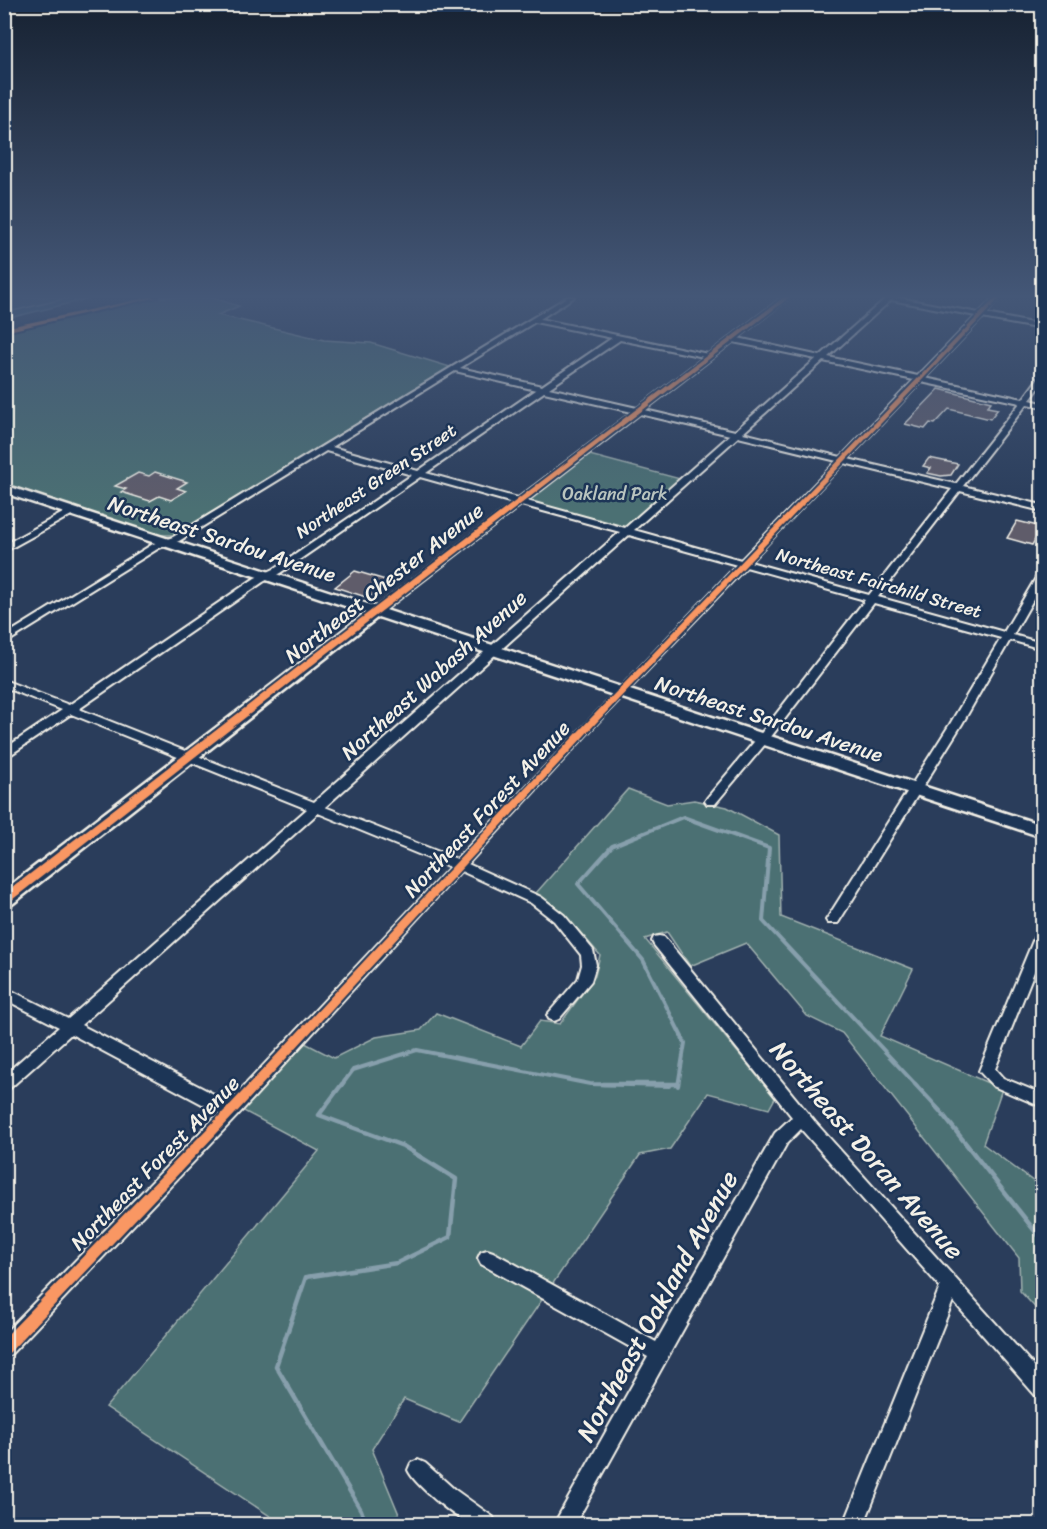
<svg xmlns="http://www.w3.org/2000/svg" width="1047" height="1529" font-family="Sriracha,sans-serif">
	<rect width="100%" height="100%" fill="#2a3d5b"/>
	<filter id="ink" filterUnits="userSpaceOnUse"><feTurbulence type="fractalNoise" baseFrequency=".0167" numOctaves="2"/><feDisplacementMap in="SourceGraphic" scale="12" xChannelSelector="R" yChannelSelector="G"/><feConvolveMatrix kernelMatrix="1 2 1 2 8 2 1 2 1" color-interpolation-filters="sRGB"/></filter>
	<g filter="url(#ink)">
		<!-- green -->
		<g fill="#4b7073" stroke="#a0b0ae" stroke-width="1.5">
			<path d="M155,297H210L239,306L218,315L324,340L371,343L450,367L175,535H159L5,484V330Z"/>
			<path d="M582,453L684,480L628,530L521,500Z"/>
			<path d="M628,789L667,804L694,800L727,807L779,835L781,917L913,969L880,1036L1002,1089L983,1144L1042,1188V1315L1020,1291L1019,1258L842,1033L807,1016L746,943L690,966L667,932L645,939L775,1098L769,1109L708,1093L670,1149L640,1155L459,1422L404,1399L372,1449L403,1524H282L106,1407L319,1151L240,1109L301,1041L334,1058L376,1037L421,1030L436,1013L521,1046L540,1021L560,1024L595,976L600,955C580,932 562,909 536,893Z"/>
		</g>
		<!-- water -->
		<path fill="#3e6884" stroke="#879fac" stroke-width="1.5" d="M5,297H95L5,319Z"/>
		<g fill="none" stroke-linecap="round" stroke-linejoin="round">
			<!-- shore -->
			<path stroke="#abbac0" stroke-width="1.5" d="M4,313L72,297"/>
			<!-- stream-far1 -->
			<g stroke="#879fac" stroke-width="4">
				<path d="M341,1086L353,1070L417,1050L590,1084L669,1086"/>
				<path d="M678,1086L685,1043L643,960L578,884L612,846L683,817L769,848L763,921L917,1086"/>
			</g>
			<!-- stream -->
			<g stroke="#879fac" stroke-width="4.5">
				<path d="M342,1084L319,1115L403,1146L456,1179L450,1237L397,1263L306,1277L276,1366L361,1510L366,1524"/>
				<path d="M603,1084H678"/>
				<path d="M915,1084L940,1111L1042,1240"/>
			</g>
		</g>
		<!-- building -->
		<g fill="#5f5c6b" stroke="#f4f1e8" stroke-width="1.5">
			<path d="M939,389L991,402L987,407L998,409L990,419L949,409L935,424L930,423L925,429L905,424Z"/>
			<path d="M929,458L958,464L951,475L941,476L927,473L931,468L923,466Z"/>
			<path d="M155,472L187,482L177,488L186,491L171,500L159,496L150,501L121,492L126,489L115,486L138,473L149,476Z"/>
			<path d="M1017,521L1042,527L1032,545L1007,538Z"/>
			<path d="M355,571L389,581L369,598L335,587Z"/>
		</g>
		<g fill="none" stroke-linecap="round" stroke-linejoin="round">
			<defs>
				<g id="street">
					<path d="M567,297H574L540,319L708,354L783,297H790L738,338L820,356L885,299L882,297H894L979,313L995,297H1001L986,314L1042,325V329L982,318L925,378L1023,399L1039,377H1042V384L1030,400L1042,403V407L1027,404L963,486L1042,505V511L960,491L878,597L1004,632L1037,576L1042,573V584L1013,635L1042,643V649L1010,640L962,724L838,923H828L826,920L828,917L950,724L1001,638L874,603L767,742L715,804H707L705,801L707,798L759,736L865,600L746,567L598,722L468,864L541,897L564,915L593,950L596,965L591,981L559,1019L554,1021L549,1019L547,1015L578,979L582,965L581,955L554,921L531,903L461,871L237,1116L11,1354L4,1357V1334L219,1113L71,1034L9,1089L4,1091V1075L59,1027L4,999V987L68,1019L307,809L71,714L4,759V749L62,710L4,687V680L69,705L255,578L274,569L412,475L326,451L179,541L159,548L4,644V636L153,544L173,537ZM891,300L976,316L918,376L828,357ZM535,322L612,338L542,386L460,368ZM620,340L704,357L637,408L549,388ZM733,342L816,359L735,431L645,410ZM823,361L914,380L841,457L743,433ZM455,371L536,390L418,471L332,447ZM921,382L1020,403L956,484L848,459ZM544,392L632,412L518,498L426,473ZM640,414L730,435L625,528L527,501ZM738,437L837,461L741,560L634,530ZM844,463L952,489L869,595L750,562ZM420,477L513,503L372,610L371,612L372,614H380L521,505L620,532L314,802L79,709L263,582L280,573ZM629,535L737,565L457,859L325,807ZM318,813L450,867L229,1102L81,1025Z"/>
					<path d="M72,508L75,509V513L4,552V545Z"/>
					<path d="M1042,931V952L995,1069L1003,1078L1042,1094V1107L993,1086L979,1071L1035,936L1037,932Z"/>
					<path d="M659,936L664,937L815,1122L1042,1375V1397L1035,1395L953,1301L864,1524H844L940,1287L801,1129L787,1143L575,1524H554L648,1357L481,1264L478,1258L481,1252L487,1250L493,1252L656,1342L775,1133L792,1117L654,945L652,941L654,937Z"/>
					<path d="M418,1460L425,1463L454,1489L493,1517L496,1524C488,1524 475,1527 468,1523C453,1516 414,1484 408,1470L411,1463Z"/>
				</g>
				<path id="secondary" d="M4,485L1042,825V837L378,617L11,905L4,906V890L366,613L4,493Z"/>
			</defs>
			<!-- street casing -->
			<use href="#street" stroke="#f4f1e8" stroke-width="4"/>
			<!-- secondary casing -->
			<use href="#secondary" stroke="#f4f1e8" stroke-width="5"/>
			<!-- street -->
			<use href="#street" fill="#1d3557" fill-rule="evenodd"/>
			<!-- secondary -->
			<use href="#secondary" fill="#1d3557" fill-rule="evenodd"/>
			<defs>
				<g id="cycleway">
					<path d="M150,297H158L4,332V328Z"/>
					<path d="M784,297H790L370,620L8,903H4V894L364,616Z"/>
					<path d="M996,297H1001L597,722L235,1114L9,1353L4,1355V1338L227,1108L591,718Z"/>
				</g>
			</defs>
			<!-- cycleway casing -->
			<use href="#cycleway" stroke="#1d3557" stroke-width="4"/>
			<!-- cycleway -->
			<use href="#cycleway" fill="#f99763" fill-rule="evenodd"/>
		</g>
	</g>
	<!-- sky -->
	<linearGradient id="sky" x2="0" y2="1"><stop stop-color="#172232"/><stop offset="0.58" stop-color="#445777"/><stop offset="1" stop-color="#445777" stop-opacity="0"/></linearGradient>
	<rect width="1047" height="511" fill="url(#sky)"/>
	<g text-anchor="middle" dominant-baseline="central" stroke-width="5" stroke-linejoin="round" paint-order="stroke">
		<!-- far-street labels -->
		<g font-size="18" fill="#f4f1e8" stroke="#1d3557">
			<text transform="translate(376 481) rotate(-34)">Northeast Green Street</text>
			<text transform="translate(879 583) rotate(16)">Northeast Fairchild Street</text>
		</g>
		<!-- far-park labels -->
		<g font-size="18" fill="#b9c4bf" stroke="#1d3557">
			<text x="615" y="494">Oakland Park</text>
		</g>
		<!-- street labels -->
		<g font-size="21" fill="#f4f1e8" stroke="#1d3557">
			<text transform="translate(222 539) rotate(18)">Northeast Sardou Avenue</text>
			<text transform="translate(384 583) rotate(-38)">Northeast Chester Avenue</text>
			<text transform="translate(434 675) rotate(-42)">Northeast Wabash Avenue</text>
			<text transform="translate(769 719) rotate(18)">Northeast Sardou Avenue</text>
			<text transform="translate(487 809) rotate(-47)">Northeast Forest Avenue</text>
			<text transform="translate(155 1163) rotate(-46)">Northeast Forest Avenue</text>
		</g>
		<!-- near-street labels -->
		<g font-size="26" fill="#f4f1e8" stroke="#1d3557">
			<text transform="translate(867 1150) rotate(49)">Northeast Doran Avenue</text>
			<text transform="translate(657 1306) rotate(-61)">Northeast Oakland Avenue</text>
		</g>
	</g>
	<!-- margin -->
	<rect width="1047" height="1529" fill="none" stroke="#1d3557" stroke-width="24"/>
	<rect x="12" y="12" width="1023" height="1505" fill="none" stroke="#f4f1e8" stroke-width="2" filter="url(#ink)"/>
</svg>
